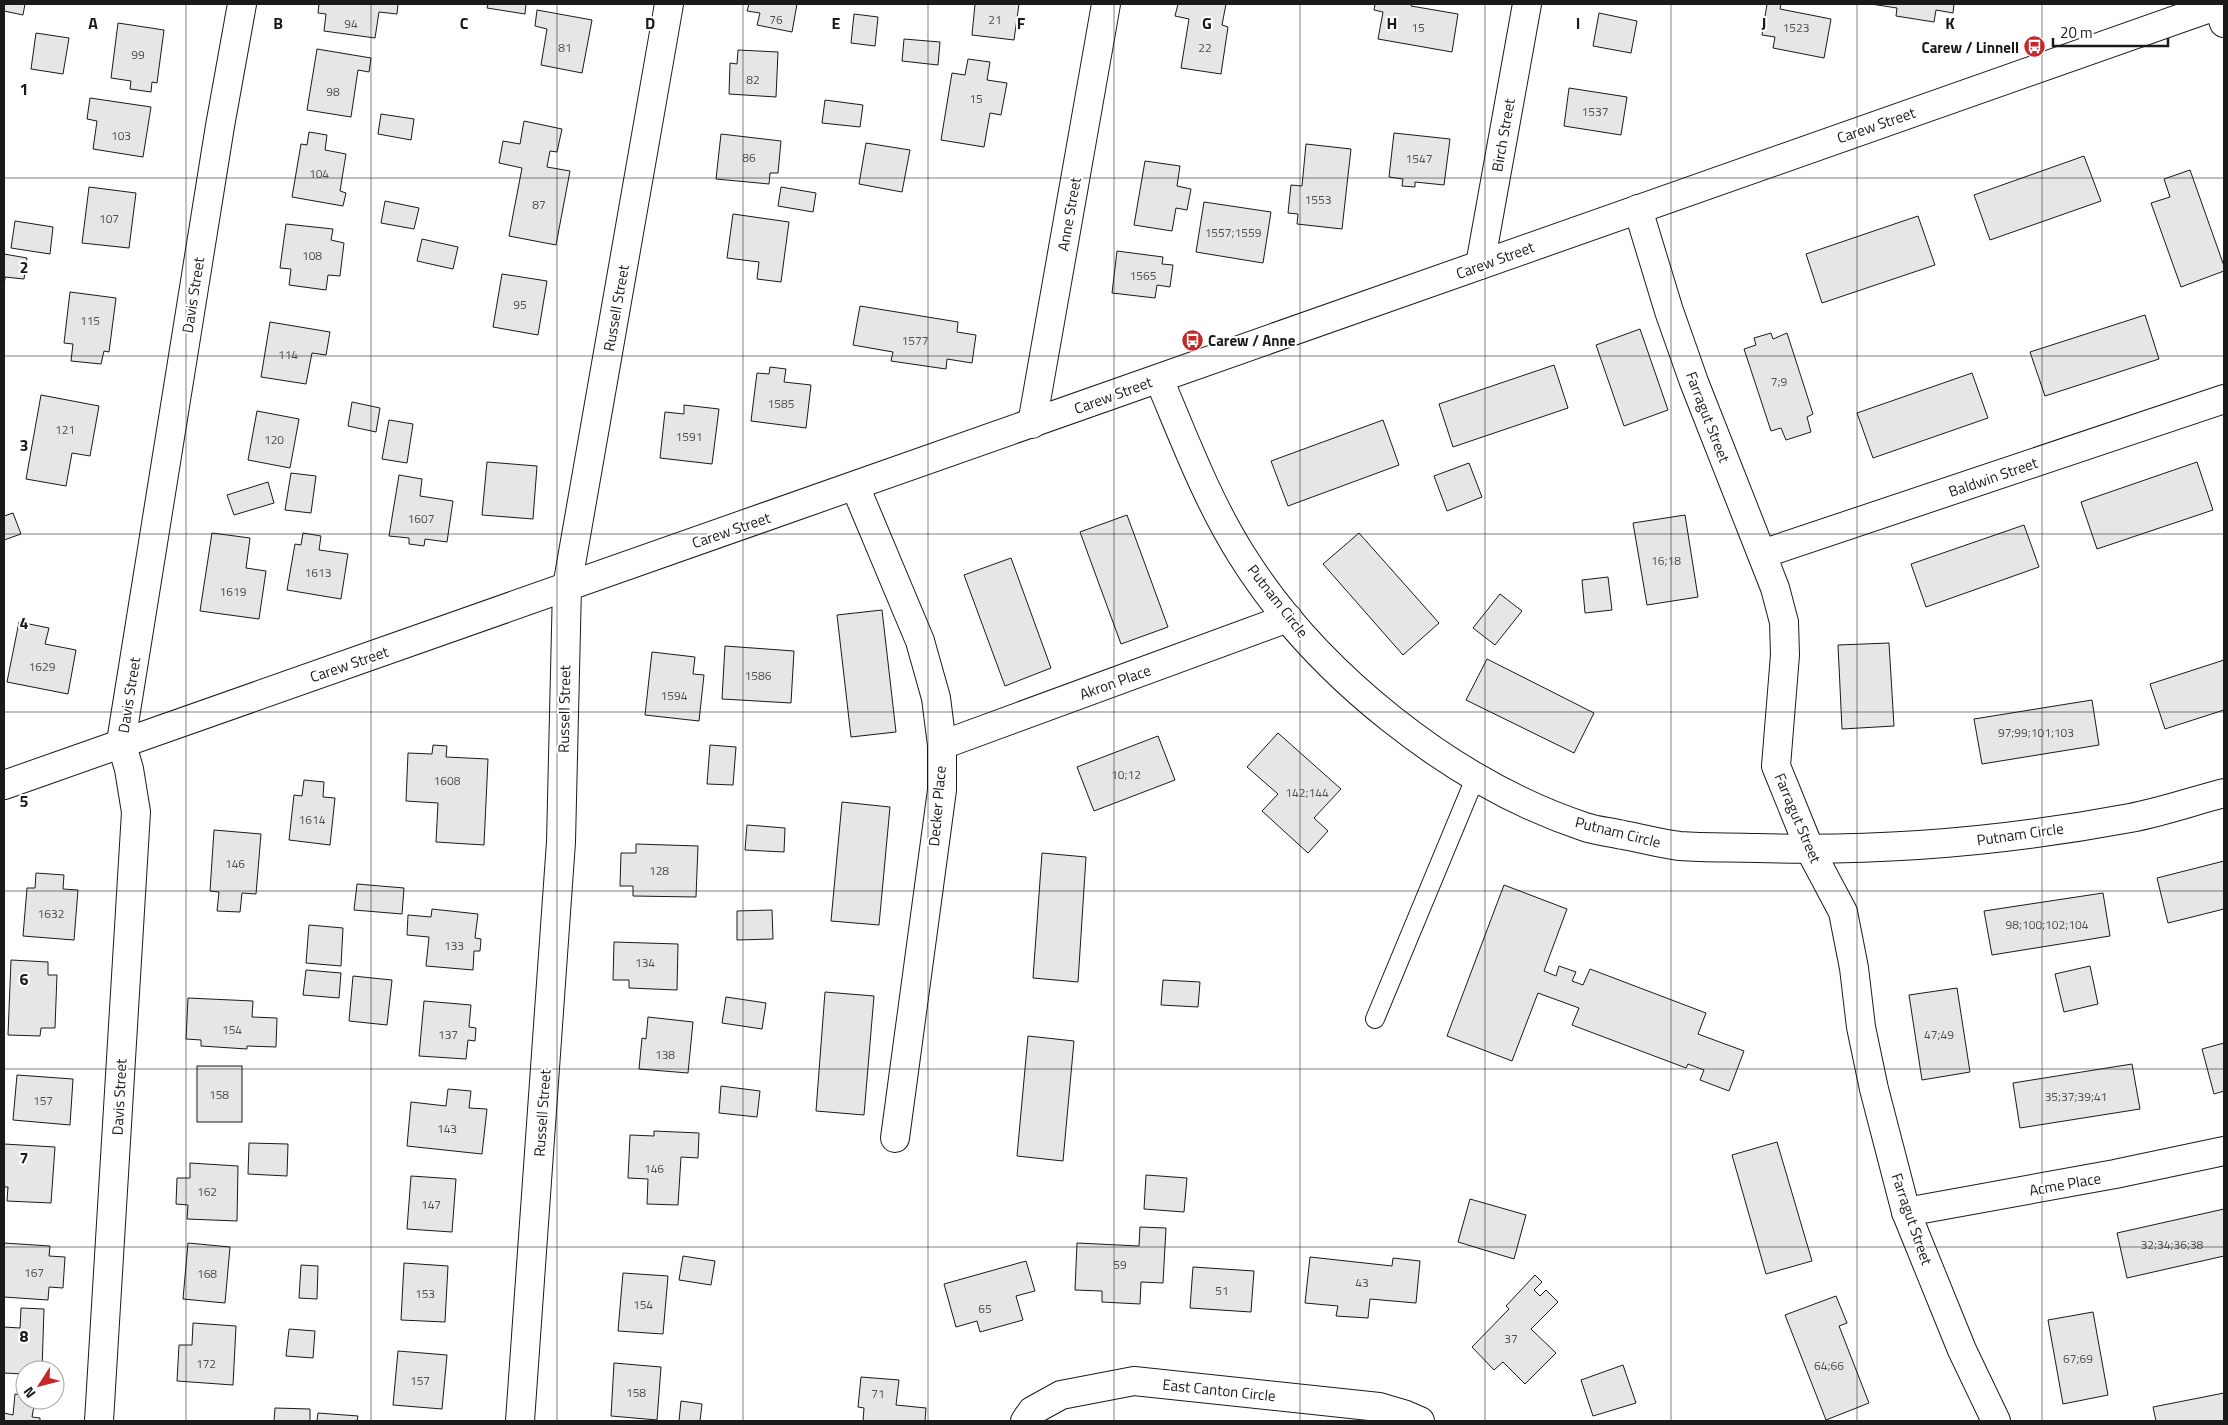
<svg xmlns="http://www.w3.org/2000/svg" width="2228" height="1425" font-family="'Titillium Web',sans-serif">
	<rect width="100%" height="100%" fill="#fff"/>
	<!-- building -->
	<g fill="#e6e6e6" stroke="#1a1a1a">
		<path d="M4,4H25L23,15L4,11Z"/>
		<path d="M319,4H398L397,14L379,12L375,38L324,31L326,14L318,13Z"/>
		<path d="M488,4H526L525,14L487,8Z"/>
		<path d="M749,4H797L792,32L757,25L760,13L747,11Z"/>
		<path d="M975,4H1019L1014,40L972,35Z"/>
		<path d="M1178,4H1226L1222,25L1228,27L1221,74L1181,68L1189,19L1175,16Z"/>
		<path d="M1375,4H1412L1411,6L1458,14L1452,52L1378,39L1383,12L1374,10Z"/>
		<path d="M1767,4H1781L1780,9L1831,19L1824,58L1773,48L1775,37L1762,35Z"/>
		<path d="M1871,4H1954L1953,13L1936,10L1934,22L1896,16L1897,8Z"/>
		<path d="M537,10L592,20L582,73L541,65L547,29L535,26Z"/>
		<path d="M1599,13L1637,21L1631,53L1593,46Z"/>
		<path d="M854,14L878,17L875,46L851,43Z"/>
		<path d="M118,23L164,30L157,83L152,82L151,92L130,89L131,81L111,78Z"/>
		<path d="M36,33L69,38L63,74L31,69Z"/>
		<path d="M904,39L940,42L938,65L902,61Z"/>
		<path d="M317,49L371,58L369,72L358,70L351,117L307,110Z"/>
		<path d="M738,50L778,52L776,97L729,94L730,63L737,64Z"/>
		<path d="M968,59L990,62L987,80L1007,83L1001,115L990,113L984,147L941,140L952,73L965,75Z"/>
		<path d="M1569,88L1627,97L1621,135L1564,126Z"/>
		<path d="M90,98L151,107L143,157L93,149L97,121L87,119Z"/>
		<path d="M825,100L863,105L860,127L822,123Z"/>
		<path d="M381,114L414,119L411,140L378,134Z"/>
		<path d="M524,121L562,129L557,152L550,151L547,167L570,171L556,245L509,236L522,168L499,163L503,141L520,144Z"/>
		<path d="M309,132L327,135L325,150L346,154L340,191L346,193L343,206L292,197L301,144L307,145Z"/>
		<path d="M1394,133L1450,139L1444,185L1415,182V187L1402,186L1403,179L1389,177Z"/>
		<path d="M721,134L781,141L778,173H770L769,184L716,179Z"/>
		<path d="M866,143L910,150L902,192L859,184Z"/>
		<path d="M1306,144L1351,149L1342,229L1297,224L1298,214L1288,213L1291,185L1302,186Z"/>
		<path d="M2084,156L2101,201L1990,240L1974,195Z"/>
		<path d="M1145,161L1180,166L1177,186L1191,189L1187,210L1176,208L1172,231L1134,225Z"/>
		<path d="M2190,170L2224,266V271L2181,287L2151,203L2170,197L2164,179Z"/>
		<path d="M89,187L136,193L129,248L82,243Z"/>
		<path d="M781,187L816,193L813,212L778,206Z"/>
		<path d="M385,201L419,208L414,229L381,223Z"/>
		<path d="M1204,202L1271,212L1263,263L1196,252Z"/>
		<path d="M733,214L789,222L781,282L757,279L759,262L727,258Z"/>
		<path d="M1918,216L1935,265L1822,303L1806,254Z"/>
		<path d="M15,221L53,227L50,254L11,248Z"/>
		<path d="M286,224L333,229L331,240L344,243L340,276L328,275L326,290L289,285L291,269L280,268Z"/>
		<path d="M422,239L458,247L453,269L417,261Z"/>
		<path d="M1117,251L1163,257L1162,264L1173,265L1170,287L1157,285L1155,298L1112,293Z"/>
		<path d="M4,254L27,258L24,279L5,277L4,287Z"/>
		<path d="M502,274L547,281L538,335L493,327Z"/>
		<path d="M70,292L116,298L109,352L104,351L101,364L71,361L73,344L64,343Z"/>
		<path d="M860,306L958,322L957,332L976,335L972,363L947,359L946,369L891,361L893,352L853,345Z"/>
		<path d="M2145,315L2159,359L2045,396L2030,352Z"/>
		<path d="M270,322L330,332L326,355L312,353L306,384L261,377Z"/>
		<path d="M1640,329L1668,410L1624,426L1596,345Z"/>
		<path d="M1771,333L1773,339L1787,333L1813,414L1807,417L1811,432L1786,440L1781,428L1771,431L1744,349L1756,345L1754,338Z"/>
		<path d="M1554,365L1568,408L1453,447L1439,404Z"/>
		<path d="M770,367L786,369L784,382L811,385L806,428L751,421L757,373L769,374Z"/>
		<path d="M1972,373L1988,418L1873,458L1857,413Z"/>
		<path d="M41,395L99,406L90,456L72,453L66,486L26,479Z"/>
		<path d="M352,402L380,408L376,432L348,426Z"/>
		<path d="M684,405L719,409L712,464L660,458L665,412L684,414Z"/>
		<path d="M257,411L299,419L290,468L248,460Z"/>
		<path d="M389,420L413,424L407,463L382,459Z"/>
		<path d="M1383,420L1399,465L1288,506L1271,461Z"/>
		<path d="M487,462L537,466L533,519L482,515Z"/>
		<path d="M2197,462L2213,510L2097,549L2081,502Z"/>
		<path d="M1469,463L1482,497L1447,511L1434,476Z"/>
		<path d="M291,473L316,476L311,513L285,510Z"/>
		<path d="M399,475L422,479L420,496L453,501L447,542L425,539L424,546L409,544V538L389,536Z"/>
		<path d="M268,482L274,503L234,515L227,495Z"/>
		<path d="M13,513L21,534L4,540V516Z"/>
		<path d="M1127,515L1168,627L1121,644L1080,532Z"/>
		<path d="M1685,515L1698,597L1647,605L1633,523Z"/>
		<path d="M2024,525L2039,567L1926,607L1911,564Z"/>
		<path d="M212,533L250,538L246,568L266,571L259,619L200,611Z"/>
		<path d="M303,533L321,536L319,550L348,554L341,599L287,590L295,544L301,545Z"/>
		<path d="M1359,533L1439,623L1403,655L1323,564Z"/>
		<path d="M1011,558L1051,668L1005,686L964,575Z"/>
		<path d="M1608,577L1612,610L1585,613L1582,580Z"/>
		<path d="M1500,594L1522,611L1495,645L1473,628Z"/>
		<path d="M882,610L896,732L851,737L837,615Z"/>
		<path d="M19,622L49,628L45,644L76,650L68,694L7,682Z"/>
		<path d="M1889,643L1894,726L1842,729L1838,645Z"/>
		<path d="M725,646L794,651L791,703L722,699Z"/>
		<path d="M652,652L695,657L693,674L704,675L699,721L645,715Z"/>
		<path d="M1487,659L1594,713L1574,753L1466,700Z"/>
		<path d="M2224,660V710L2165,729L2150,684Z"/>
		<path d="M2092,700L2099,745L1982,764L1974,719Z"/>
		<path d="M1278,733L1341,789L1314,818L1328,831L1308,853L1262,811L1278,794L1247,767Z"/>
		<path d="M1158,736L1175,780L1094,811L1077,767Z"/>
		<path d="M433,745L447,746L446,757L488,759L484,845L436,842L438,803L406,801L408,753L432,754Z"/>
		<path d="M710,745L736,747L733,785L707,784Z"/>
		<path d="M304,780L324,782L323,797L335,798L330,845L289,840L294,795L302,796Z"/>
		<path d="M842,802L890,807L879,925L831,921Z"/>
		<path d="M747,825L785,828L784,852L745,850Z"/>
		<path d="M214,830L261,834L256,894L242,893L240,912L217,911L219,892L210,891Z"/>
		<path d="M636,844L698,846L696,897L633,896V886H620L621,853H636Z"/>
		<path d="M1042,853L1086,857L1078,982L1033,978Z"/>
		<path d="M2224,861V909L2168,923L2157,878Z"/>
		<path d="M36,873L64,875L63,889L78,890L74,940L23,936L27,888H35Z"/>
		<path d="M357,884L404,888L402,914L354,910Z"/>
		<path d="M1504,885L1567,909L1544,971L1556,976L1559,966L1576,972L1572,981L1583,985L1590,969L1706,1013L1698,1034L1744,1051L1729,1091L1700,1080L1704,1070L1688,1064L1686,1068L1572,1025L1579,1008L1538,993L1512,1061L1447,1036Z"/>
		<path d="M2103,893L2110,936L1992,955L1984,911Z"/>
		<path d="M432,909L478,914L475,938L481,939L480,951H474L473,970L426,966L429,937L407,935L408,915L431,917Z"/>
		<path d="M772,910L773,939L737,940V911Z"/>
		<path d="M309,925L343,928L341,966L306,963Z"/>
		<path d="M614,942L678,944L677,990L629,988V980H613Z"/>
		<path d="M11,960L48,962V975H57L55,1028H41L40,1036L8,1035Z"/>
		<path d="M2090,966L2098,1004L2064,1012L2055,974Z"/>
		<path d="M306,970L341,973L339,998L303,995Z"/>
		<path d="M353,976L392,980L387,1025L349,1021Z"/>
		<path d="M1163,980L1200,982L1198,1007L1161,1005Z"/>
		<path d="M1957,988L1970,1072L1922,1080L1909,995Z"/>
		<path d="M825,992L874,996L864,1115L816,1111Z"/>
		<path d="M726,997L766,1003L762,1029L722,1023Z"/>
		<path d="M188,998L253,1001L252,1017L277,1018L276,1047L247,1046V1049L201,1046V1040L186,1039Z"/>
		<path d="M424,1001L471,1005L469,1027L476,1028L475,1041L468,1040L466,1059L419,1056Z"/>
		<path d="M648,1017L693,1022L688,1073L639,1069L642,1038L646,1039Z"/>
		<path d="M1028,1036L1074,1041L1063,1161L1017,1156Z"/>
		<path d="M2224,1043V1091L2214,1094L2202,1049Z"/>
		<path d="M2132,1064L2140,1109L2020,1128L2013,1083Z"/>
		<rect x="197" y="1066" width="45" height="56"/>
		<path d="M17,1075L73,1079L70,1125L13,1120Z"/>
		<path d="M721,1086L760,1091L757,1117L719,1113Z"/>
		<path d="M448,1089L471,1091L469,1108L487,1109L482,1154L407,1146L411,1102L446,1106Z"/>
		<path d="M654,1131L699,1133L698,1158L681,1157L678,1205L647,1204L648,1179L628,1178L630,1135L654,1136Z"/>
		<path d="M1777,1142L1812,1261L1766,1274L1732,1155Z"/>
		<path d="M249,1143L288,1144L287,1176L248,1174Z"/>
		<path d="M4,1144L55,1147L51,1203L7,1201L8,1187H4Z"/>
		<path d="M190,1163L238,1166L237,1221L187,1219L188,1205L176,1204L177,1178H190Z"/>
		<path d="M1146,1175L1187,1178L1184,1212L1144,1209Z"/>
		<path d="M411,1176L456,1179L452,1232L407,1229Z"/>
		<path d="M1470,1199L1526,1215L1514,1259L1458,1242Z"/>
		<path d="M2224,1209V1256L2127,1278L2117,1233Z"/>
		<path d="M1140,1227L1166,1228L1163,1283L1141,1282L1140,1304L1102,1302V1291L1075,1290L1077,1243L1139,1246Z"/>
		<path d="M4,1243L50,1246L49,1256L65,1257L63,1288L49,1287L48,1300L4,1297Z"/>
		<path d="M188,1243L230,1247L225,1303L183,1299Z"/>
		<path d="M683,1256L715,1261L711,1285L679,1280Z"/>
		<path d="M1310,1257L1392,1266L1393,1258L1420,1261L1416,1303L1370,1299L1368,1318L1336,1316L1338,1306L1305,1303Z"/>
		<path d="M1026,1261L1035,1291L1016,1296L1023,1320L980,1332L977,1321L956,1327L944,1284Z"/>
		<path d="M404,1263L448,1266L445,1322L401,1320Z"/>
		<path d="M301,1265L318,1266L317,1299L299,1298Z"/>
		<path d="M1193,1267L1254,1271L1251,1312L1190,1308Z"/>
		<path d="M623,1273L668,1276L663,1334L618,1331Z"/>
		<path d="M1535,1275L1542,1282L1534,1290L1540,1296L1546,1290L1558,1302L1531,1329L1556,1353L1525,1384L1503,1362L1494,1370L1472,1347L1509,1309L1506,1306Z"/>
		<path d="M1836,1296L1847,1323L1839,1326L1869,1403L1826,1420L1785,1315Z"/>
		<path d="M21,1308L44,1309L42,1370H25V1374L4,1373V1327L20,1328Z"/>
		<path d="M2093,1312L2108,1395L2063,1404L2048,1320Z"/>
		<path d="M193,1323L236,1326L233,1385L177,1381L179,1345H192Z"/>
		<path d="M289,1329L315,1331L313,1358L286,1356Z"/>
		<path d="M398,1351L447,1355L442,1409L393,1405Z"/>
		<path d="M614,1363L661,1367L657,1420L611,1416Z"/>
		<path d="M1623,1365L1636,1403L1593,1416L1581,1380Z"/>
		<path d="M861,1377L899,1380L896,1405L926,1408L925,1421H863L864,1408L858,1407Z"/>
		<path d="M2224,1393V1421H2156L2153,1407Z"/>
		<path d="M15,1394L25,1396V1400H35L32,1417L40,1418V1421H4V1413L13,1415Z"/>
		<path d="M681,1401L702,1404L700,1421H679Z"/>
		<path d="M275,1408L310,1409V1421H274Z"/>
		<path d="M318,1413L358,1416L357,1421H317Z"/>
	</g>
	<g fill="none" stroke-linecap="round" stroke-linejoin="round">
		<defs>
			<path id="lane" d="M1375,1019L1476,776"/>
			<g id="street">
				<path d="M2218,5L2224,23"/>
				<path d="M1638,209L1669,311L1694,382L1775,588L1784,622L1785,655L1776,766L1810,850L1843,912L1854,968L1861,1027L1874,1089L1906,1212L1962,1350L1996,1421"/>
				<path d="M1480,265L1527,4"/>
				<path d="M1159,379C1184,438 1207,500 1241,554C1315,673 1452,783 1585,827C1597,831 1610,832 1623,835C1641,838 1661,844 1680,846C1706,848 1732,847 1757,848C1883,852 2007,841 2130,818C2162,812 2193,801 2224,793"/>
				<path d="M1032,424L1106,4"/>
				<path d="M855,486L920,641L936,698L942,745V790L895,1138"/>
				<path d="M1762,554L2224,399"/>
				<path d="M942,745L1288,618"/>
				<path d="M1906,1212L2115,1174L2224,1151"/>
				<path d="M99,1421L136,812L129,769L121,742L220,126L242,4"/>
				<path d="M520,1421L561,842L567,587L669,4"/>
				<path d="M1025,1421L1032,1411L1061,1395L1134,1381L1379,1407L1406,1415L1420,1421"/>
			</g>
			<path id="secondary" d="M4,785L2221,4"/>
		</defs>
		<!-- lane casing -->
		<use href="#lane" stroke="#1a1a1a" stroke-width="20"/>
		<!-- street casing -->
		<use href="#street" stroke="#1a1a1a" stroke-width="30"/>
		<!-- secondary casing -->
		<use href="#secondary" stroke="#1a1a1a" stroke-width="30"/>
		<!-- lane -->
		<use href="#lane" stroke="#fff" stroke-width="18"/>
		<!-- street -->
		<use href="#street" stroke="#fff" stroke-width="28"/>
		<!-- secondary -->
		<use href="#secondary" stroke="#fff" stroke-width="28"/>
	</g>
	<!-- grid -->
	<path fill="none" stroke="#1a1a1a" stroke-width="1" stroke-opacity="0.55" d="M186,4V1421M371,4V1421M557,4V1421M743,4V1421M928,4V1421M1114,4V1421M1300,4V1421M1485,4V1421M1671,4V1421M1857,4V1421M2042,4V1421M4,178H2224M4,356H2224M4,534H2224M4,712H2224M4,891H2224M4,1069H2224M4,1247H2224"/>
	<!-- icons -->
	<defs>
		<symbol id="bus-disc" viewBox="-11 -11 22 22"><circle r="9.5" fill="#c62828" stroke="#fff"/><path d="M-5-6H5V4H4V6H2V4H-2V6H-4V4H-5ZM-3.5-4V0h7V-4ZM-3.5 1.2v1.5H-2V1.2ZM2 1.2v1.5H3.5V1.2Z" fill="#fff"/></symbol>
	</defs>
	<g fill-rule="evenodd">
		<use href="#bus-disc" x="2022" y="34" width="25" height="25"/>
		<use href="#bus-disc" x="1180" y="328" width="25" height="25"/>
	</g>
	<g text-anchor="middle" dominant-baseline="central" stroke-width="4" stroke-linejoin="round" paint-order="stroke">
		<!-- number labels -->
		<g font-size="12" fill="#4d4d4d">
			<text x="776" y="19">76</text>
			<text x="995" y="19">21</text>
			<text x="351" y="23">94</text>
			<text x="1418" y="27">15</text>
			<text x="1796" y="27">1523</text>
			<text x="565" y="47">81</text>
			<text x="1205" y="47">22</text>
			<text x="138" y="54">99</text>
			<text x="753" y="79">82</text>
			<text x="333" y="91">98</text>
			<text x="976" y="98">15</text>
			<text x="1595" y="111">1537</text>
			<text x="121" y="135">103</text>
			<text x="749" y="157">86</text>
			<text x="1419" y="158">1547</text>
			<text x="319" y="173">104</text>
			<text x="1318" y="199">1553</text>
			<text x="539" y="204">87</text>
			<text x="109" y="218">107</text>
			<text x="1233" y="232">1557;1559</text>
			<text x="312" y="255">108</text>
			<text x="1143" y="275">1565</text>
			<text x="520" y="304">95</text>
			<text x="90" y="320">115</text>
			<text x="915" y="340">1577</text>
			<text x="288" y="354">114</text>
			<text x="1779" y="381">7;9</text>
			<text x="781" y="403">1585</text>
			<text x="65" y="429">121</text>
			<text x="689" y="436">1591</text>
			<text x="274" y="439">120</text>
			<text x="421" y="518">1607</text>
			<text x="1666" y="560">16;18</text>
			<text x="318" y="572">1613</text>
			<text x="233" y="591">1619</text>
			<text x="42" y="666">1629</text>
			<text x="758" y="675">1586</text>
			<text x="674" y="695">1594</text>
			<text x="2036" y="732">97;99;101;103</text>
			<text x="1126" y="774">10;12</text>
			<text x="447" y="780">1608</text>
			<text x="1307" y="792">142;144</text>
			<text x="312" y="819">1614</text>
			<text x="235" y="863">146</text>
			<text x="659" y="870">128</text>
			<text x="51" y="913">1632</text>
			<text x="2047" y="924">98;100;102;104</text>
			<text x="454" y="945">133</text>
			<text x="645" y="962">134</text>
			<text x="232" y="1029">154</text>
			<text x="448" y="1034">137</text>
			<text x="1939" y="1034">47;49</text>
			<text x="665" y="1054">138</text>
			<text x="219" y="1094">158</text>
			<text x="2076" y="1096">35;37;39;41</text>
			<text x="43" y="1100">157</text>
			<text x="447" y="1128">143</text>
			<text x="654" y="1168">146</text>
			<text x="207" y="1191">162</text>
			<text x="431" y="1204">147</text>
			<text x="2172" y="1244">32;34;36;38</text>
			<text x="1120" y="1264">59</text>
			<text x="34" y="1272">167</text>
			<text x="207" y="1273">168</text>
			<text x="1362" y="1282">43</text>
			<text x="1222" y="1290">51</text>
			<text x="425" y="1293">153</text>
			<text x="643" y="1304">154</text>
			<text x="985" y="1308">65</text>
			<text x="1511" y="1338">37</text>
			<text x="2078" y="1358">67;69</text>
			<text x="206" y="1363">172</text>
			<text x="1829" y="1365">64;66</text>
			<text x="420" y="1380">157</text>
			<text x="636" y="1392">158</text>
			<text x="878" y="1393">71</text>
		</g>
		<!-- poi labels -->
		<g font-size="15" font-weight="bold" fill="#1a1a1a" stroke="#fff" text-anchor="end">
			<text x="2019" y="47">Carew / Linnell</text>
			<text x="1208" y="340" text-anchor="start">Carew / Anne</text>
		</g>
		<!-- street labels -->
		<g font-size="15" fill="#1a1a1a" stroke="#fff">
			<text transform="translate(1876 125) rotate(-19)">Carew Street</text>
			<text transform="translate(1503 135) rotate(-80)">Birch Street</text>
			<text transform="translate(1069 214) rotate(-80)">Anne Street</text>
			<text transform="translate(1495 260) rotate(-20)">Carew Street</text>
			<text transform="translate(193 295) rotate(-81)">Davis Street</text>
			<text transform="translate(616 308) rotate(-80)">Russell Street</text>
			<text transform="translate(1113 395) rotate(-20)">Carew Street</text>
			<text transform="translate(1708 417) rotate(69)">Farragut Street</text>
			<text transform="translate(1993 477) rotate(-19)">Baldwin Street</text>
			<text transform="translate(731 530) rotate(-19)">Carew Street</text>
			<text transform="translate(1278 601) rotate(52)">Putnam Circle</text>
			<text transform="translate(349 664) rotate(-19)">Carew Street</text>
			<text transform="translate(1115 682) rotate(-20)">Akron Place</text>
			<text transform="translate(129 695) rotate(-81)">Davis Street</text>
			<text transform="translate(564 709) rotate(-89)">Russell Street</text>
			<text transform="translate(937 806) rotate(-85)">Decker Place</text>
			<text transform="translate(1798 818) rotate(67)">Farragut Street</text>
			<text transform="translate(1618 832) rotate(14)">Putnam Circle</text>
			<text transform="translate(2020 834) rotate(-8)">Putnam Circle</text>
			<text transform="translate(119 1097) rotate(-87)">Davis Street</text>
			<text transform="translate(542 1113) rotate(-86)">Russell Street</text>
			<text transform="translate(2065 1184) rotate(-10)">Acme Place</text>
			<text transform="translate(1912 1219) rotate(71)">Farragut Street</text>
			<text transform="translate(1219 1390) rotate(6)">East Canton Circle</text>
		</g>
	</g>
	<g font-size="16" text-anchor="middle" font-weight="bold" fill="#1a1a1a" stroke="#fff" stroke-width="4" stroke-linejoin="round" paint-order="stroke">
		<text x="93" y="29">A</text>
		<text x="278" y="29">B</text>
		<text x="464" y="29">C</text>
		<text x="650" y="29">D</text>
		<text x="836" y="29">E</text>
		<text x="1021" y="29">F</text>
		<text x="1207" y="29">G</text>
		<text x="1392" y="29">H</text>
		<text x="1578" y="29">I</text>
		<text x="1764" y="29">J</text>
		<text x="1950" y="29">K</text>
		<text x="24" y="95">1</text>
		<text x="24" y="273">2</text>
		<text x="24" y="451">3</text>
		<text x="24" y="629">4</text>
		<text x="24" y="807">5</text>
		<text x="24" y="985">6</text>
		<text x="24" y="1164">7</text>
		<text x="24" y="1342">8</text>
	</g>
	<!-- border -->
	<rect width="2228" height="1425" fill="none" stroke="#1a1a1a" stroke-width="10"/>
	<!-- north arrow -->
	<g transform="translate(40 1385) rotate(234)"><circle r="24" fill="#ffffff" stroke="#a3a3a3"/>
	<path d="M0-4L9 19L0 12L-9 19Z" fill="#c62828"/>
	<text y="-8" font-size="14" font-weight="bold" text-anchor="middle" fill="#1a1a1a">N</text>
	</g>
	<!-- scale -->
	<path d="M2053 38v8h115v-8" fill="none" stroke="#1a1a1a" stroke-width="2.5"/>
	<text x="2060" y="38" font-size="15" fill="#1a1a1a" stroke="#ffffff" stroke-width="4" paint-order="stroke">20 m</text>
</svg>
